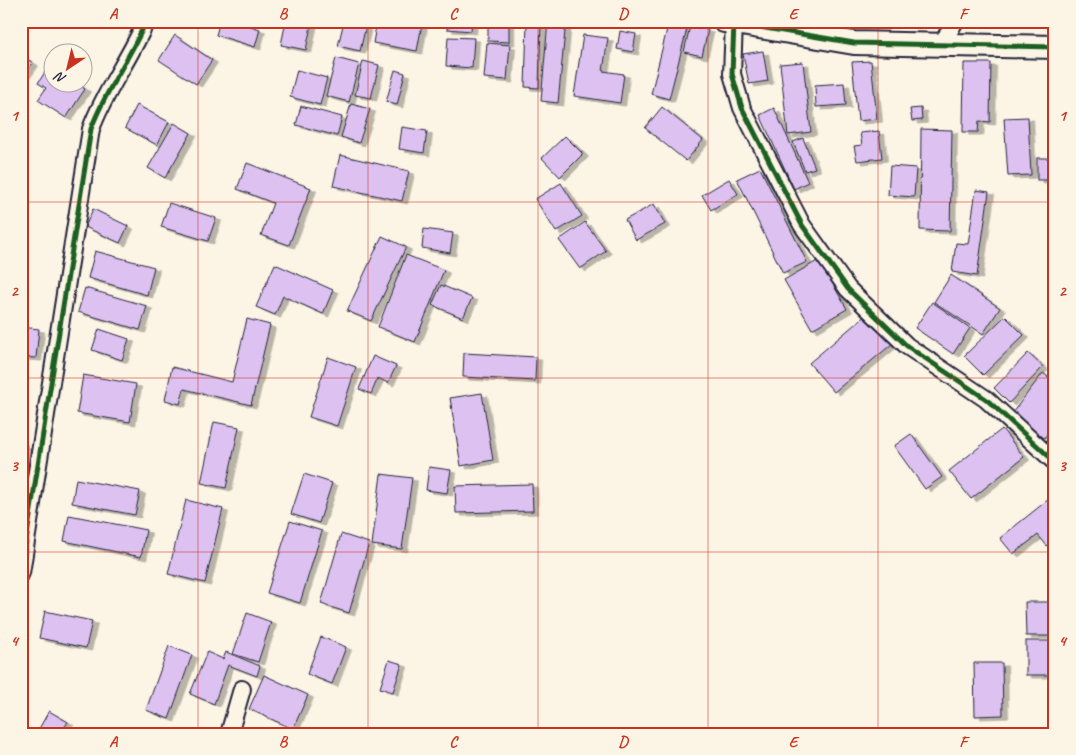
<svg xmlns="http://www.w3.org/2000/svg" width="1076" height="755" font-family="Caveat,sans-serif">
	<defs>
		<filter id="shadow"><feDropShadow dx="5.5" dy="3" stdDeviation="0" flood-color="#0004"/></filter>
	</defs>
	<rect width="100%" height="100%" fill="#fcf5e5"/>
	<filter id="ink" filterUnits="userSpaceOnUse"><feTurbulence type="fractalNoise" baseFrequency=".02" numOctaves="2"/><feDisplacementMap in="SourceGraphic" scale="10" xChannelSelector="R" yChannelSelector="G"/><feConvolveMatrix kernelMatrix="1 2 1 2 8 2 1 2 1" color-interpolation-filters="sRGB"/></filter>
	<g filter="url(#ink)">
		<!-- building -->
		<g fill="#ddc2f1" stroke="#22223b" filter="url(#shadow)">
			<path d="M220,21H234L260,29L255,47L216,35Z"/>
			<path d="M286,21H312L306,50L281,45Z"/>
			<path d="M344,21H367L360,51L338,46Z"/>
			<path d="M377,21H410L422,24L417,51L373,43Z"/>
			<path d="M448,21H472L471,31L447,29Z"/>
			<path d="M488,21H509V42L488,41Z"/>
			<path d="M527,21H541L539,88L525,87Z"/>
			<path d="M548,21H566L558,103L541,101Z"/>
			<path d="M668,25L687,29L669,99L651,94Z"/>
			<path d="M690,26L708,30L702,56L684,52Z"/>
			<path d="M620,31L636,34L633,52L617,49Z"/>
			<path d="M175,35L212,60L196,84L159,60Z"/>
			<path d="M583,35L608,38L603,71L624,74L620,103L574,96Z"/>
			<path d="M448,37L474,38L472,68L446,66Z"/>
			<path d="M487,43L510,45L507,80L484,78Z"/>
			<path d="M763,51L768,81L749,84L743,54Z"/>
			<path d="M21,55L33,63L21,80Z"/>
			<path d="M336,58L359,64L349,102L326,96Z"/>
			<path d="M363,61L379,65L371,98L355,95Z"/>
			<path d="M871,61L877,119L858,121L852,62Z"/>
			<path d="M803,62L811,132L788,135L780,64Z"/>
			<path d="M964,63H991L990,122L979,121L978,132H963Z"/>
			<path d="M49,66L52,68V82H75L85,89L66,118L38,100L46,88L38,83Z"/>
			<path d="M297,70L327,78L320,105L290,97Z"/>
			<path d="M395,70L405,73L397,105L386,102Z"/>
			<path d="M844,83L846,105L816,107L815,85Z"/>
			<path d="M351,104L370,109L359,143L341,137Z"/>
			<path d="M137,105L169,122L157,145L125,128Z"/>
			<path d="M301,106L342,117L337,136L296,125Z"/>
			<path d="M662,107L703,140L686,161L645,128Z"/>
			<path d="M774,108L808,182L794,189L760,115Z"/>
			<path d="M921,108L922,120L912,121L910,109Z"/>
			<path d="M1028,117L1031,175L1008,176L1004,118Z"/>
			<path d="M174,123L191,133L165,178L148,168Z"/>
			<path d="M402,127L427,131L424,153L399,149Z"/>
			<path d="M921,129L952,130L950,231L920,230Z"/>
			<path d="M879,131L882,158L857,161L854,146L862,145L860,133Z"/>
			<path d="M565,136L583,154L560,177L542,158Z"/>
			<path d="M803,138L815,168L805,171L793,142Z"/>
			<path d="M340,155L409,171L402,201L333,186Z"/>
			<rect x="1037" y="158" width="18" height="22"/>
			<path d="M247,163L311,188L289,245L261,235L273,203L237,189Z"/>
			<path d="M890,166L916,168L914,197L888,195Z"/>
			<path d="M760,168L807,262L783,273L737,179Z"/>
			<path d="M729,179L738,194L711,210L702,195Z"/>
			<path d="M561,183L582,216L556,232L535,199Z"/>
			<path d="M976,190L989,192L977,276L952,272L956,243L968,244Z"/>
			<path d="M169,203L216,218L208,241L161,227Z"/>
			<path d="M654,204L665,224L636,240L625,220Z"/>
			<path d="M93,209L128,226L120,243L85,227Z"/>
			<path d="M585,222L606,251L580,269L559,240Z"/>
			<path d="M424,229L453,233L450,253L422,248Z"/>
			<path d="M382,236L406,247L371,321L347,311Z"/>
			<path d="M95,251L154,267L147,295L88,278Z"/>
			<path d="M406,255L444,270L415,342L378,327Z"/>
			<path d="M819,260L847,309L812,329L784,280Z"/>
			<path d="M275,264L333,290L323,314L283,296L275,315L256,307Z"/>
			<path d="M951,275L1000,308L983,334L934,302Z"/>
			<path d="M441,285L472,298L463,318L432,305Z"/>
			<path d="M85,288L147,306L140,330L78,312Z"/>
			<path d="M932,302L970,328L953,354L915,328Z"/>
			<path d="M867,314L892,344L834,392L809,363Z"/>
			<path d="M1005,316L1024,335L983,375L964,356Z"/>
			<path d="M247,319L270,325L251,405L184,389L180,404L165,400L172,367L232,382Z"/>
			<path d="M21,327L39,329L36,358L21,357Z"/>
			<path d="M99,329L129,339L122,360L92,350Z"/>
			<path d="M464,353L536,357L535,381L463,377Z"/>
			<path d="M1028,353L1043,367L1009,403L994,388Z"/>
			<path d="M373,356L396,366L388,383L378,378L371,394L359,389Z"/>
			<path d="M328,357L356,367L337,426L309,417Z"/>
			<path d="M1043,373L1055,382V424L1044,438L1012,413Z"/>
			<path d="M83,375L136,384L130,422L77,413Z"/>
			<path d="M482,393L493,460L461,466L450,398Z"/>
			<path d="M214,422L239,427L226,488L201,483Z"/>
			<path d="M1002,429L1024,457L971,499L949,471Z"/>
			<path d="M911,434L942,477L925,489L894,446Z"/>
			<path d="M21,444L27,445L21,469Z"/>
			<path d="M429,467L451,470L447,493L426,490Z"/>
			<path d="M304,474L332,483L319,523L291,514Z"/>
			<path d="M381,474L412,478L402,549L372,545Z"/>
			<path d="M76,479L140,491L135,515L72,503Z"/>
			<path d="M532,484L533,511L456,513L455,486Z"/>
			<path d="M1054,495L1055,540L1047,546L1038,535L1013,554L1000,538Z"/>
			<path d="M186,500L223,509L205,583L168,574Z"/>
			<path d="M69,515L146,530L141,557L64,541Z"/>
			<path d="M290,521L322,531L300,603L267,593Z"/>
			<path d="M341,534L369,543L349,613L321,604Z"/>
			<path d="M1025,602H1055V636H1026Z"/>
			<path d="M45,611L92,621L86,648L39,638Z"/>
			<path d="M247,613L271,622L258,662L233,654Z"/>
			<path d="M321,637L346,647L332,684L307,674Z"/>
			<rect x="1026" y="641" width="29" height="34"/>
			<path d="M169,646L192,655L169,719L146,710Z"/>
			<path d="M207,652L223,659L226,652L260,666L257,676L228,665L214,704L190,694Z"/>
			<path d="M389,660L402,664L393,692L380,688Z"/>
			<path d="M974,663H1002L1003,715L975,716Z"/>
			<path d="M264,675L308,695L293,729L249,709Z"/>
			<path d="M49,711L68,722L60,734H36Z"/>
			<path d="M1035,729L1036,734H1009V730Z"/>
		</g>
		<g fill="none" stroke-linecap="round" stroke-linejoin="round">
			<defs>
				<g id="street">
					<path d="M734,23L732,74L742,108L802,225L848,289L907,346L986,399L1055,462"/>
					<path d="M942,44L955,21"/>
					<path d="M21,573L91,129C105,90 130,59 146,21"/>
					<path d="M229,734L242,689"/>
				</g>
				<path id="secondary" d="M724,21L854,43L1055,47"/>
			</defs>
			<!-- street casing -->
			<use href="#street" stroke="#22223b" stroke-width="20"/>
			<!-- secondary casing -->
			<use href="#secondary" stroke="#22223b" stroke-width="26"/>
			<!-- street -->
			<use href="#street" stroke="#fcf5e5" stroke-width="16"/>
			<!-- secondary -->
			<use href="#secondary" stroke="#fcf5e5" stroke-width="22"/>
			<defs>
				<g id="cycleway">
					<path d="M724,21L854,43L1055,47"/>
					<path d="M734,23L732,74L742,108L802,225L848,289L907,346L986,399L1055,462"/>
					<path d="M21,573L91,129C105,90 130,59 146,21"/>
				</g>
			</defs>
			<!-- cycleway casing -->
			<use href="#cycleway" stroke="#fcf5e5" stroke-width="8"/>
			<!-- cycleway -->
			<use href="#cycleway" stroke="#1b5e20" stroke-width="5"/>
		</g>
	</g>
	<!-- grid -->
	<path fill="none" stroke="#c8321e" stroke-width="1" stroke-opacity="0.55" d="M198,21V734M368,21V734M538,21V734M708,21V734M878,21V734M21,202H1055M21,378H1055M21,552H1055"/>
	<!-- margin -->
	<rect width="1076" height="755" fill="none" stroke="#fcf5e5" stroke-width="55"/>
	<!-- north arrow -->
	<g transform="translate(68 68) rotate(215)"><circle r="24" fill="#fcf5e5" stroke="#a5a1a1"/>
	<path d="M0-4L9 19L0 12L-9 19Z" fill="#c8321e"/>
	<text y="-8" font-size="14" font-weight="bold" text-anchor="middle" fill="#22223b">N</text>
	</g>
	<rect x="28" y="28" width="1020" height="700" fill="none" stroke="#c8321e" stroke-width="2"/>
	<g font-size="16" text-anchor="middle" font-weight="bold" fill="#c8321e">
		<text x="113" y="19">A</text>
		<text x="283" y="19">B</text>
		<text x="453" y="19">C</text>
		<text x="623" y="19">D</text>
		<text x="793" y="19">E</text>
		<text x="963" y="19">F</text>
		<text x="14" y="121">1</text>
		<text x="1062" y="121">1</text>
		<text x="14" y="296">2</text>
		<text x="1062" y="296">2</text>
		<text x="14" y="471">3</text>
		<text x="1062" y="471">3</text>
		<text x="14" y="646">4</text>
		<text x="1062" y="646">4</text>
		<text x="113" y="747">A</text>
		<text x="283" y="747">B</text>
		<text x="453" y="747">C</text>
		<text x="623" y="747">D</text>
		<text x="793" y="747">E</text>
		<text x="963" y="747">F</text>
	</g>
</svg>
